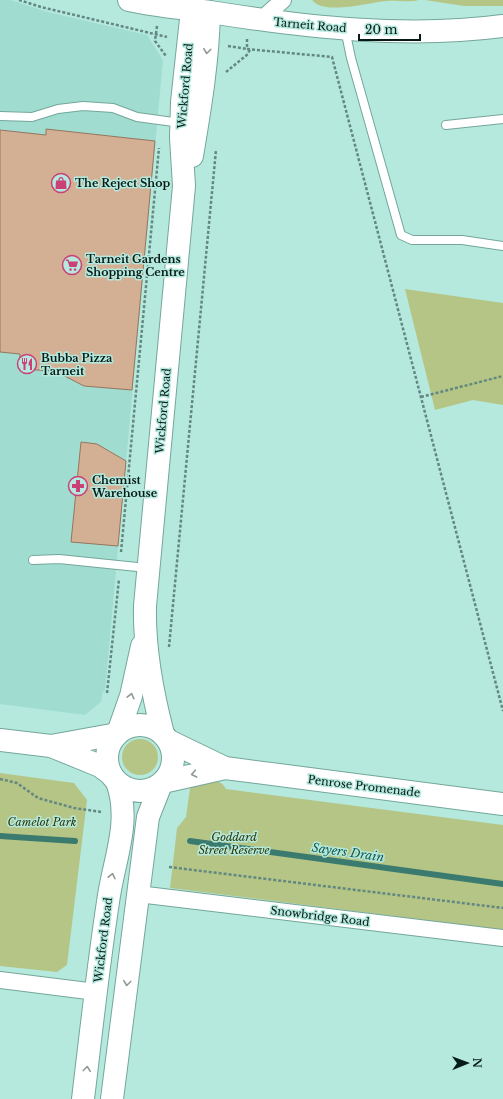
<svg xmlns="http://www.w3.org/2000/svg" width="503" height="1099" font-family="'Libre Baskerville',serif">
	<rect width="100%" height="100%" fill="#b5e9de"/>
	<!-- built -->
	<path fill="#a0ddd0" d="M0,0H11L48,12L147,35L163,60L105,691H103L101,702L85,715L0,704Z"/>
	<!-- green -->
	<g fill="#b5c586">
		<path d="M312,0H418C410,3 397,0 387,1C370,2 324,16 312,0Z"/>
		<path d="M425,0H503V6H464Z"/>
		<path d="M405,289L503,303V405L473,400L435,410Z"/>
		<circle cx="140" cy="757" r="18"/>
		<path d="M0,773L74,783L87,800L67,965L57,972L0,966Z"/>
		<path d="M202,780C212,781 221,779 226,789L503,825V930L170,888L177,828L186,817L191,781Z"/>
	</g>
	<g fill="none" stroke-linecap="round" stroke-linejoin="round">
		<!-- stream -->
		<g stroke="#3b7b6f" stroke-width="6">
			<path d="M0,836L75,841"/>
			<path d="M190,841L503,884"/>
		</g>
	</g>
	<!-- building -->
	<g fill="#d3b094" stroke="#96755c">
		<path d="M46,129L155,141L132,390L84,386L55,371L19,369L20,354L0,352V130L46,135Z"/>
		<path d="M81,442L97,444L126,461L118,546L71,542Z"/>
	</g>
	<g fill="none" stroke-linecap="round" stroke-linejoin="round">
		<defs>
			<g id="lane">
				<path d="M345,29L351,58L401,235L412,240H462L503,246"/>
				<path d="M0,116L32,117L58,109L83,106L113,108L137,117L181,123"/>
				<path d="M446,125L503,119"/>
				<path d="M33,560L59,559L147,568"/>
			</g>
			<g id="street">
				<path d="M261,20L283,0"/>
				<path d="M138,894L503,938"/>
				<path d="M0,980L96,992"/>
			</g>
			<g id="secondary">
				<path d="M129,0C156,6 183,8 210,12C306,27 406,39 503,26"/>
				<path d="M192,156C200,108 208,61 209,12"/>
				<circle cx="140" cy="758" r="33"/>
				<path d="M118,733L131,696L142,646"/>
				<path d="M163,734C152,692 144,649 145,606L184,186L181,138L182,102L192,10"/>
				<path d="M0,740L51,746L100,766L111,774"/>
				<path d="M169,741L225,768L503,804"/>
				<path d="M51,746L117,734"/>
				<path d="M163,782L225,768"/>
				<path d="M83,1099C91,1033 98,967 108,902C113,862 132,822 117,782"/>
				<path d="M112,1099L148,817L161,784"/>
			</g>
		</defs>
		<!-- lane casing -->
		<use href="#lane" stroke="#74a69b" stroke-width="10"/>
		<!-- street casing -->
		<use href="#street" stroke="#74a69b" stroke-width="18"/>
		<!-- secondary casing -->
		<use href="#secondary" stroke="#74a69b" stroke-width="24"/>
		<!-- path -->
		<g stroke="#638880" stroke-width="2.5" stroke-dasharray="3 2" stroke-linecap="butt">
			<path d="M19,0L41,7L167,37"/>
			<path d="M157,26L155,41L166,56"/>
			<path d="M247,39V49L332,57L503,711"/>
			<path d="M228,46L247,49"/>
			<path d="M226,72L248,54L250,49"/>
			<path d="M421,397L503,376"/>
			<path d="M121,552L159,148"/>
			<path d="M169,647L216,150"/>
			<path d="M107,693L119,579"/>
			<path d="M0,779L17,783L38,798L74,808L101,812"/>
			<path d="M169,867L503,908"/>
		</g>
		<!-- lane -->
		<use href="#lane" stroke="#fff" stroke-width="8"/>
		<!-- street -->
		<use href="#street" stroke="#fff" stroke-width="16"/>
		<!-- secondary -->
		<use href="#secondary" stroke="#fff" stroke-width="22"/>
	</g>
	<!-- one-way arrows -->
	<defs><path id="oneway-chevron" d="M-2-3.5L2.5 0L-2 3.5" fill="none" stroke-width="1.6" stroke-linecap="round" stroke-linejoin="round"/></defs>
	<g stroke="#8f9896">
		<use href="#oneway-chevron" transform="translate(207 51) rotate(97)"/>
		<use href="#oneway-chevron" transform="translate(131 696) rotate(-76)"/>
		<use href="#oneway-chevron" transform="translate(194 774) rotate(169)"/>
		<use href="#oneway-chevron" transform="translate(112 876) rotate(-77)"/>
		<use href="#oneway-chevron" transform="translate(127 983) rotate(97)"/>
		<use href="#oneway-chevron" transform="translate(87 1069) rotate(-83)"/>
	</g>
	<!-- icons -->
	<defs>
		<symbol id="shop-ring" viewBox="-11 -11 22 22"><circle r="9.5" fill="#b5e9de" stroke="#ca4077" stroke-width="1.5"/><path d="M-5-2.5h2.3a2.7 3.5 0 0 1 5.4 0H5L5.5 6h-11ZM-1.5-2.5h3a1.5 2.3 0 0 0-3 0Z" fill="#ca4077"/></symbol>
		<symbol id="supermarket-ring" viewBox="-11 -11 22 22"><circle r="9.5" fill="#b5e9de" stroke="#ca4077" stroke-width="1.5"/><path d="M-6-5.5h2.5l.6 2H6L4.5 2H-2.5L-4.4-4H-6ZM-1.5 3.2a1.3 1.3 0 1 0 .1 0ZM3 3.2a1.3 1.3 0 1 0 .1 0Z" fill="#ca4077"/></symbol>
		<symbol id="restaurant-ring" viewBox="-11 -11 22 22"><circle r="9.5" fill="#b5e9de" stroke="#ca4077" stroke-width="1.5"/><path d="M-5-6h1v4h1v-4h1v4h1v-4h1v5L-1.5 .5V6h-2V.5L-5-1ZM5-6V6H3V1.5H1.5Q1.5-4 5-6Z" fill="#ca4077"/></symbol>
		<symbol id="pharmacy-ring" viewBox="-11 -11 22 22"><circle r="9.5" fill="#b5e9de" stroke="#ca4077" stroke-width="1.5"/><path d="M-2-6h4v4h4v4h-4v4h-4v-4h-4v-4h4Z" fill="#ca4077"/></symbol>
	</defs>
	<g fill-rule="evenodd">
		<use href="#shop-ring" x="50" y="172" width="22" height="22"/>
		<use href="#supermarket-ring" x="61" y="254" width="22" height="22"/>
		<use href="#restaurant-ring" x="16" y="353" width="22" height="22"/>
		<use href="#pharmacy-ring" x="67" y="475" width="22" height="22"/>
	</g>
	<g text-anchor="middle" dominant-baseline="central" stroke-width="3" stroke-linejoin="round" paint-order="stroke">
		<!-- street labels -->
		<g font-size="11" fill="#061a16" stroke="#b5e9de">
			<text transform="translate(310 25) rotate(5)">Tarneit Road</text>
			<text transform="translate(185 86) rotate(-85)">Wickford Road</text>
			<text transform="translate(163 411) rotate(-85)">Wickford Road</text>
			<text transform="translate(364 786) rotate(7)">Penrose Promenade</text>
			<text transform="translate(320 916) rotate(7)">Snowbridge Road</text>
			<text transform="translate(103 940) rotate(-83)">Wickford Road</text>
		</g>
		<!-- poi labels -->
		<g font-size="11" font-weight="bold" fill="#061a16" stroke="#b5e9de" text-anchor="start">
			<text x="75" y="183">The Reject Shop</text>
			<text x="86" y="259">Tarneit Gardens<tspan x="86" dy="13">Shopping Centre</tspan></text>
			<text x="41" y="358">Bubba Pizza<tspan x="41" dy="13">Tarneit</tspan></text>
			<text x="92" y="480">Chemist<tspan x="92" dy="13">Warehouse</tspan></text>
		</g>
		<!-- park labels -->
		<g font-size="11" font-style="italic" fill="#2c3504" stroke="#b5e9de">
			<text x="42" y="822">Camelot Park</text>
			<text x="234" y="837">Goddard<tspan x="234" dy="13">Street Reserve</tspan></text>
		</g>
		<!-- water labels -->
		<g font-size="12" font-style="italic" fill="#12584e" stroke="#b5e9de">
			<text transform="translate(348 852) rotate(8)">Sayers Drain</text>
		</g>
	</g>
	<!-- north arrow -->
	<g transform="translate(467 1063) rotate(89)" stroke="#b5e9de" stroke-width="3" paint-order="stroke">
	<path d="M0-3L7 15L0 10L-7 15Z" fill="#061a16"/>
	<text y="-6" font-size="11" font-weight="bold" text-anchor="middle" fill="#061a16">N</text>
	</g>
	<!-- scale -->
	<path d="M359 34v6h61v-6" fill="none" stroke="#061a16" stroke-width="2"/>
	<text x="365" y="34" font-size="12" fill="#061a16" stroke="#b5e9de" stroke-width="3" paint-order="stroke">20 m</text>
</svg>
